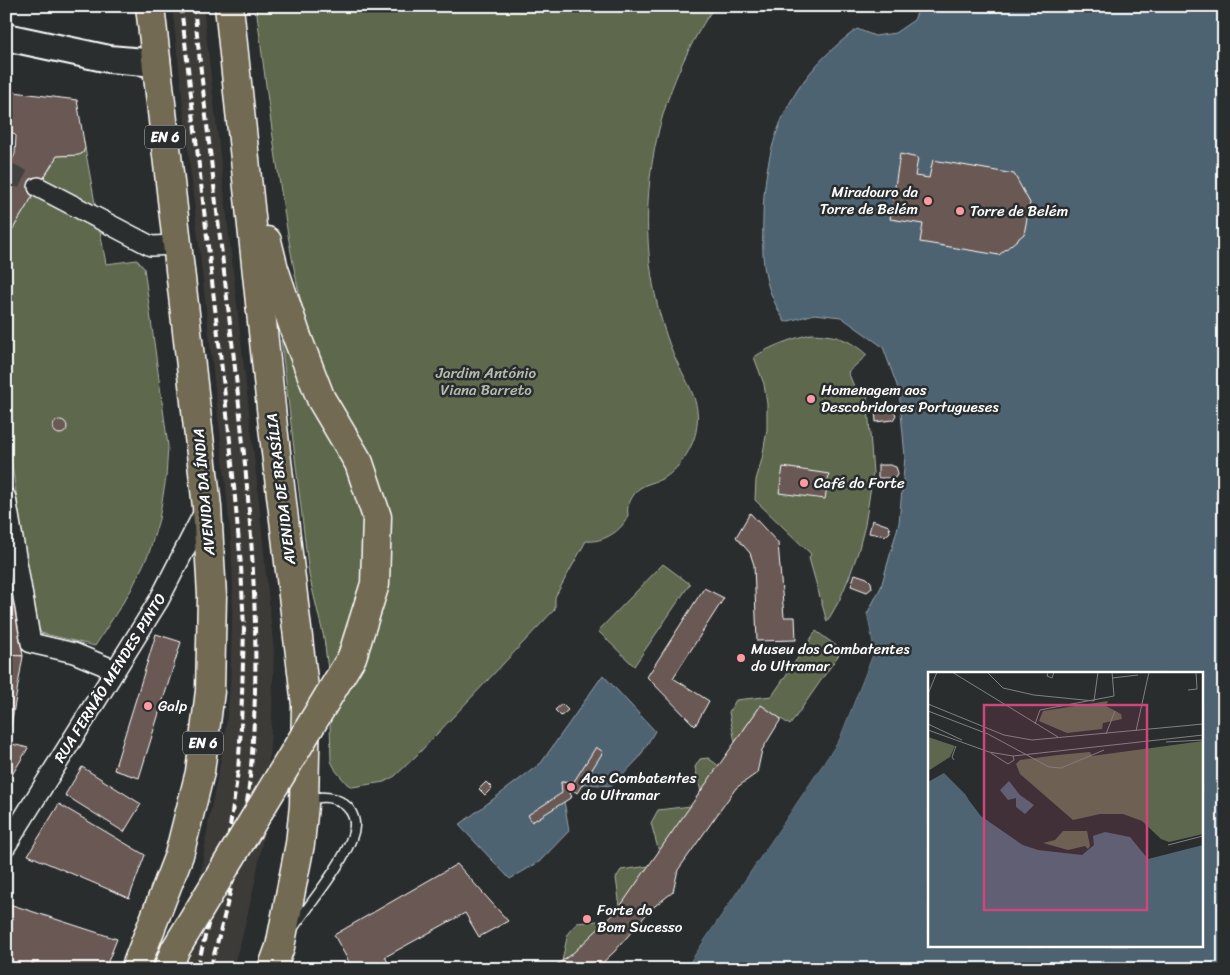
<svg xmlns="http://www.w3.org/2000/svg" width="1230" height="975" font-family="Sriracha,sans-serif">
	<rect width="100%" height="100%" fill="#2a2d2e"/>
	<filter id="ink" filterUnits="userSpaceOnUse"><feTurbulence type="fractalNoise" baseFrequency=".02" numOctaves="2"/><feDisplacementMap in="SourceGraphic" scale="10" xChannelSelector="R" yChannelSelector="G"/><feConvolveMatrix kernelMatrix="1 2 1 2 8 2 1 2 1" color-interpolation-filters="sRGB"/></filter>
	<g filter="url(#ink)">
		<!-- built -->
		<path fill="#3d3a39" d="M172,6H203L256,473L274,652L272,714L264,832L255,882L242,938L232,969H183L188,956L209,819L224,744L230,688L233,588L231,541L225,477Z"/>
		<!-- green -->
		<g fill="#5d674e" stroke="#aeb3a6">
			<path d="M256,6H715C651,98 630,218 663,325C667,338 672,352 678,364C688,384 700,402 697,424C696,443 681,468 664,478C657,482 647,483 640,488C635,491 629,502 628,507C627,510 628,512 628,515C623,531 602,543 586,541L555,597V609L417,755L395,776L384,782L352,787L347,784L336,771L331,761L330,720L336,712L329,678L324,638L309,575L281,340L308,329C296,286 289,242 282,198C272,134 264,71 256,6Z"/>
			<path d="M85,148L106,264L137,260L144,268L168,446L166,478L159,519L149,553L131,590L95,646L41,633L35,621L6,425V244L8,245L11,232L57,156C67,155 81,158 85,148Z"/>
			<path d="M811,334C835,335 848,338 867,355L848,372L858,396L867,395L873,473L865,525L858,552L850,575L839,601L827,622L809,558L811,554L755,500L756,480L762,459L767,430V404L764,384L754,357C771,346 791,339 811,334Z"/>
			<path d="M663,564L690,584L634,666L598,631Z"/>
			<path d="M816,631L842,650L790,725L761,705L735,742L729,712L736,700L772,696Z"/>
			<path d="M708,758L719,766L701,792L695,767L700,759Z"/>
			<path d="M691,806L659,852L651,823L658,810Z"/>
			<path d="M649,866L620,907L616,878L621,870Z"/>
			<path d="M608,920L573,953L562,961L568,933L577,923Z"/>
		</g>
		<!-- water -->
		<g fill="#4e6472" stroke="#95a2aa" fill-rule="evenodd">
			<path d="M920,6H1224V969H685L839,740L874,651L867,614L881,587L899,523L905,457L899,391L883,347L841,317L815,314L785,322C762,283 762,263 763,219C764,138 790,78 857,29L875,36L895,33L914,20ZM929,674H1201V946H929Z"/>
			<path d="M603,675L655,731L639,758L612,786L561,782L569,831L539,862L510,879L459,825L541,763Z"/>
		</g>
		<!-- pier -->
		<path fill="#2a2d2e" d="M867,614L874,651L839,740L685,969H682L837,739L871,651L865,617Z"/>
		<!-- building -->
		<g fill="#695852" stroke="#fff">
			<path d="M6,91L77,100L85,148L83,153L79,155L57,156L11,232L8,245L6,244V172L15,154L16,136L6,126Z"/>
			<path d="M900,154L918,158L915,176L929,178L933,160L1014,174L1030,203L1024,234L999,255L920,242L923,224L890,219Z"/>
			<path d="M887,408L893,409L896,415L893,420L876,422L875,409Z"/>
			<circle cx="60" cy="427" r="7"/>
			<path d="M878,465H890L896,467L898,473L895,478H878Z"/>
			<path d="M783,467L829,474L825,499L779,493Z"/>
			<path d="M750,513L778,543L784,617H795L796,640L757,641L754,565L750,553L736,537Z"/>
			<path d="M872,520L889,526L890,532L886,536L869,533Z"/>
			<path d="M6,561H8L23,656L6,655Z"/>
			<path d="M855,574L867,578L871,582L872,588L867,592L851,586Z"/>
			<path d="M704,588L724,598L673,678L709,701L695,726L647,677Z"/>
			<path d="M156,634L181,642L139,778L114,770Z"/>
			<path d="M6,655L23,656L8,743L28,748L6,785Z"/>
			<path d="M562,704L568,710L561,716L555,710Z"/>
			<path d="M761,705L781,719L762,750L757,773L736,788L678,870L673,892L651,909L615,951L596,969H551L573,953L617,911Z"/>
			<path d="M596,747L603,752L577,793L573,790L570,793L572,797L532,822L528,815L562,793L561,782L573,783Z"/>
			<path d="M82,767L141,804L124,832L65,795Z"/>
			<path d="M486,782L492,788L485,795L479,789Z"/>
			<path d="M59,804L145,855L129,898L28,855Z"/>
			<path d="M457,864L508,921L479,937L465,913L385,957L392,969H353L334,935Z"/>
			<path d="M6,903L117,939L105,969H45L32,963L29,969H6Z"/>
		</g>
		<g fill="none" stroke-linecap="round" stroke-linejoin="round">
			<!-- street-tunnel -->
			<path stroke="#3f4243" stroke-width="19" stroke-dasharray="19 9" stroke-linecap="butt" d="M6,171L38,187"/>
			<defs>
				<path id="lane" d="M293,928C310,904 348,858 354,830C359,805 328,789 308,802"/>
				<g id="street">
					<path d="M38,187L151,246L177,245"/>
					<path d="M6,498L31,643L74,653L115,670"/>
					<path d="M6,846L159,600L206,508"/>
				</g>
				<path id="secondary" d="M6,37L109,59L157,63"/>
				<g id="primary">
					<path d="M229,6L273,427L306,705L304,805L300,844L280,947L272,969"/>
					<path d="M267,241L274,269L297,337"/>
					<path d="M135,969L179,855L200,772L210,691L212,596L207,507L150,6"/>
				</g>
			</defs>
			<!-- lane casing -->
			<use href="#lane" stroke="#fff" stroke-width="12"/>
			<!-- street casing -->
			<use href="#street" stroke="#fff" stroke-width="22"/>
			<!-- secondary casing -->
			<use href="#secondary" stroke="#fff" stroke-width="30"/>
			<!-- primary casing -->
			<use href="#primary" stroke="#fff" stroke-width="31"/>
			<!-- lane -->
			<use href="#lane" stroke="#2a2d2e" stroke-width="9"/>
			<!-- street -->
			<use href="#street" stroke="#2a2d2e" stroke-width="19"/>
			<!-- secondary -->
			<use href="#secondary" stroke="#2a2d2e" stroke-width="26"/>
			<!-- primary -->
			<use href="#primary" stroke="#726b52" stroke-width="28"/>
			<!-- rail -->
			<g stroke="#fff" stroke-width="4" stroke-dasharray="8 4" stroke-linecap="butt">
				<path d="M181,6L230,441L241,566L244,629L241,727L238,771L227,848L197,969"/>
				<path d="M194,6C206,121 220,236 233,350C248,485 262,619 252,754C247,827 230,898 210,969"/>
			</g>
			<defs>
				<path id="primary-bridge" d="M168,969L175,950L352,657L375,584L377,517L359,463L321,399L297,337"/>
			</defs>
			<!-- primary-bridge casing -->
			<use href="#primary-bridge" stroke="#fff" stroke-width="31" stroke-linecap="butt"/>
			<!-- primary-bridge -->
			<use href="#primary-bridge" stroke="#726b52" stroke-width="28"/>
		</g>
	</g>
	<!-- markers -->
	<g fill="#ff9aa2" stroke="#2a2d2e" stroke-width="2">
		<circle cx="928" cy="201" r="5"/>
		<circle cx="960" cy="211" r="5"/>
		<circle cx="811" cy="399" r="5"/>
		<circle cx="804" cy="483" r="5"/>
		<circle cx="741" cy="658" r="5"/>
		<circle cx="148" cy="706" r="5"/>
		<circle cx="571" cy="787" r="5"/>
		<circle cx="587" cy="919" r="5"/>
	</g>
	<g text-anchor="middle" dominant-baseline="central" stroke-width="5" stroke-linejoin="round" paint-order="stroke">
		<!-- shield labels -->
		<g fill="#2a2d2e" stroke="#bfc0c0" stroke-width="1">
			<rect x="145" y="125.5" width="40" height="23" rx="4"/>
			<rect x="183" y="731.5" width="40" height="23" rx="4"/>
		</g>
		<g font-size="14" font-weight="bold" fill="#fff">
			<text x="165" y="137">EN 6</text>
			<text x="203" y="743">EN 6</text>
		</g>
		<!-- poi labels -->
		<g font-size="15" fill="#fff" stroke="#2a2d2e" text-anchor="start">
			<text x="918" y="192" text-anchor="end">Miradouro da<tspan x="918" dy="17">Torre de Belém</tspan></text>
			<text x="970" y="211">Torre de Belém</text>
			<text x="821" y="390">Homenagem aos<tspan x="821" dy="17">Descobridores Portugueses</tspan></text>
			<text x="814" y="483">Café do Forte</text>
			<text x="751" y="649">Museu dos Combatentes<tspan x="751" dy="17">do Ultramar</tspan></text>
			<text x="158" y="706">Galp</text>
			<text x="581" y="778">Aos Combatentes<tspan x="581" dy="17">do Ultramar</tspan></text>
			<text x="597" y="910">Forte do<tspan x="597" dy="17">Bom Sucesso</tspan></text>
		</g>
		<!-- park labels -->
		<g font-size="15" fill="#b6bbaf" stroke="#2a2d2e">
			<text x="486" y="373">Jardim António<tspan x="486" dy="17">Viana Barreto</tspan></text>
		</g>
		<!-- street labels -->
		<g font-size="15" fill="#fff" stroke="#2a2d2e">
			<text transform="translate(281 489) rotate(-97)">AVENIDA DE BRASÍLIA</text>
			<text transform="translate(204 492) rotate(-95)">AVENIDA DA ÍNDIA</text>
			<text transform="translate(110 678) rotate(-58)">RUA FERNÃO MENDES PINTO</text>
		</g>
	</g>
	<!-- overview -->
	<g transform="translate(928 672)">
		<rect width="275" height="275" fill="#2a2d2e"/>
		<path d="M180,29L178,34L193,42L194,47L175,51L174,57L139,61L111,49L115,39ZM0,65L27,74L22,85L0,99ZM275,69V162L241,170L233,167L214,149L195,142H172L145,148L92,102L88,92L92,88L130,83L162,80L164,84ZM135,159H159L162,174L160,177L157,174L140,178L115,171L127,168Z" fill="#5d674e"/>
		<path d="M16,101L37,122L53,144L95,173L110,178L154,183L166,173L165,164L177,160L202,165L220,187L275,173V275H0V110ZM81,109L92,123L106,133L97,142L88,135V126L80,128L72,118Z" fill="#4e6472"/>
		<path d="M38,119L54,142L97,170L116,177L95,173L53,144L40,127Z" fill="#2a2d2e"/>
		<path fill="none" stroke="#7f8182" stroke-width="1" d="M24,0L130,65M59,0L75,16L106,23L166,29M120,0L119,4L124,6L126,0M184,6L210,3M260,18L269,17L268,0M0,22L9,0M166,29L170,0M0,32L76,63L104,68L275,52M0,39L60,62L121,95L133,96L176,78M0,52L34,68M107,52L112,38L186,24L184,0M0,58L61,80L85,84L275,63M208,59L221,0M178,62L187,39M238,70L275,68M63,81L80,92L86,88L85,84M26,88L24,85L28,74M240,173L275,164"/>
		<path fill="#ce467c" fill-opacity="0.15" stroke="#ce467c" stroke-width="2.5" d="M56,33H219V238H56Z"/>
		<rect width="275" height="275" fill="none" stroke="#fff" stroke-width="2.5"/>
	</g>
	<!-- margin -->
	<rect width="1230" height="975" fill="none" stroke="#2a2d2e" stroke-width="25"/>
	<rect x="12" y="12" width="1205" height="950" fill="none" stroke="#fff" stroke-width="2" filter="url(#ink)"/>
</svg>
